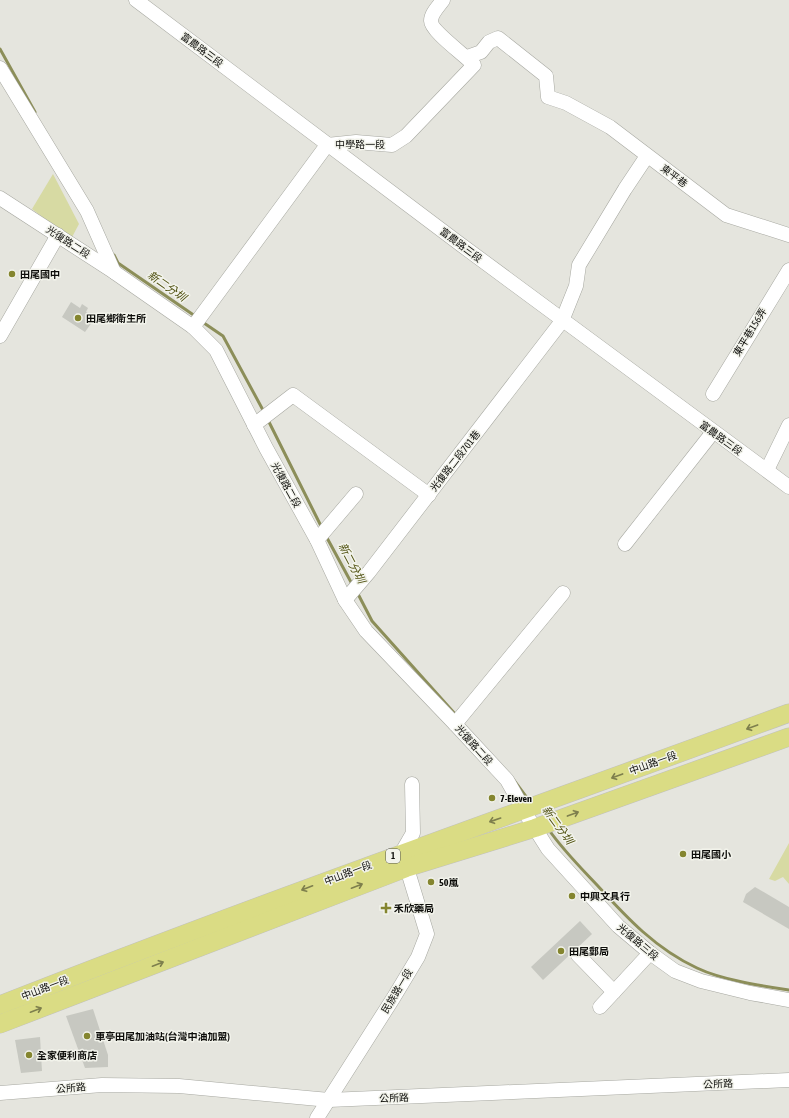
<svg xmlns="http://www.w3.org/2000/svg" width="789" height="1118" font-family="'Asap Condensed','Noto Sans TC',sans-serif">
	<rect width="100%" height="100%" fill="#e5e5de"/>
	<!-- green -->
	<g fill="#d7daa3">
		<path d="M53,174L79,224L71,239L32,209Z"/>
		<path d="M789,843V884L783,877L775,881L769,879Z"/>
	</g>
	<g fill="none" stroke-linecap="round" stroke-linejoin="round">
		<!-- stream -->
		<g stroke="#8c8e59" stroke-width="3">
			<path d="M0,49L35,112"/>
			<path d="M114,255L118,263L195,316"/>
			<path d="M201,321L223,336L264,412"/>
			<path d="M268,420L322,528"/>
			<path d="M326,536L352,584"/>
			<path d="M357,592L372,621L456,715"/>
			<path d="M513,779L530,802"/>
			<path d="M549,830C563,850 580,867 597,885C627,918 656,949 697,968C722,980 762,986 789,990"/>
		</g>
	</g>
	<!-- building -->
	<g fill="#c7c8c1">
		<path d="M71,302L80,308L82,304L88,308L86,312L95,318L85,332L62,317Z"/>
		<path d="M755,887L789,907V929L743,902L746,894Z"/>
		<path d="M580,921L592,934L543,980L531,967Z"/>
		<path d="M93,1009L108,1055V1067L85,1068L66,1016Z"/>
		<path d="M40,1037L42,1071L21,1073L15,1040Z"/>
	</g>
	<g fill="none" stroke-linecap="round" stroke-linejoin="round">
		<defs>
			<g id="minor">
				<path d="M136,0L460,244L789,487"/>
				<path d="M467,57L481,52L489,42L498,38L546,76L548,97L566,103L610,127L726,215L789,235"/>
				<path d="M0,68L87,211L114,272"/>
				<path d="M0,198L114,272L193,327L216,350L266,448L317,540L345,600L366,631L455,724L507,780L529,819L548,849L618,926L650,953L675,971L701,981L750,993L789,1000"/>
				<path d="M193,327L327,145L356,142L392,145L406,136L474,65C466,56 431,31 431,21C431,13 439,6 443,0"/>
				<path d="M0,336L58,235"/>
				<path d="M713,394L789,270"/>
				<path d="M254,425L293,395L429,495"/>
				<path d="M767,470L789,425"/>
				<path d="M317,540L356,494"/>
				<path d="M625,544L713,432"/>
				<path d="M345,600L369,572L562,321L576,286L579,265L625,189L647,156"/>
				<path d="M455,724L563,593"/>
				<path d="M578,955L614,992"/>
				<path d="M600,1007L650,953"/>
				<path d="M0,1093L102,1085L179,1086L329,1100L789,1080"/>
				<path d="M317,1118L394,997L418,957L427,934L402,852L413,833L412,784"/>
			</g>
			<g id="major">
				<path d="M0,1005C261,902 526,810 789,713"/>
				<path d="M0,1024L406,868L535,828L789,737"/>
			</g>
		</defs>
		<!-- minor casing -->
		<use href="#minor" stroke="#a7a8a1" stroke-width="15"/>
		<!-- major casing -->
		<use href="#major" stroke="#c0c0bf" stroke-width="19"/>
		<!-- minor -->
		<use href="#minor" stroke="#fff" stroke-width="14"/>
		<!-- major -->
		<use href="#major" stroke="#dadc84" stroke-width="18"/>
	</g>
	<!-- one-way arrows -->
	<defs><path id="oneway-shaft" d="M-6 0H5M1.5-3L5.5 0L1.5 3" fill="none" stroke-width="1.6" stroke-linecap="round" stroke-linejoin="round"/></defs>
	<g stroke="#7e7f4d">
		<use href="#oneway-shaft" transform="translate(752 727) rotate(160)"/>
		<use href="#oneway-shaft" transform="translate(617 776) rotate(160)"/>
		<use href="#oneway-shaft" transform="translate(573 814) rotate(-20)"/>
		<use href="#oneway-shaft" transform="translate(495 820) rotate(161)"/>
		<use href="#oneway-shaft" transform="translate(357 886) rotate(-21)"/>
		<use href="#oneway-shaft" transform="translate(307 888) rotate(159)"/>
		<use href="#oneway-shaft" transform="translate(158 964) rotate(-21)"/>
		<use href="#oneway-shaft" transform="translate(36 1010) rotate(-21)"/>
	</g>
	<!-- markers -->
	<g fill="#84852f" stroke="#f2f3eb" stroke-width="1.5">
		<circle cx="12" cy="274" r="4"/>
		<circle cx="78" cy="318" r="4"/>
		<circle cx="492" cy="798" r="4"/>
		<circle cx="683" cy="854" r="4"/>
		<circle cx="431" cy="882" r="4"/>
		<circle cx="572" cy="896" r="4"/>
		<path d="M384 902h4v4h4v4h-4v4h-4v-4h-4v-4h4z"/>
		<circle cx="561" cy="951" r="4"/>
		<circle cx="87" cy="1036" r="4"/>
		<circle cx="29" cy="1055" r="4"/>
	</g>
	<g text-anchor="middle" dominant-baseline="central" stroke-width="3" stroke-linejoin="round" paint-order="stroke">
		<!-- shield labels -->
		<rect fill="#f2f3eb" stroke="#52524e" stroke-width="1" x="386" y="849" width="14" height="14" rx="3"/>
		<g font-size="9" font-weight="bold" fill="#0d0d0a">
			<text x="393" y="856">1</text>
		</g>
		<!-- street labels -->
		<g font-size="10" fill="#0d0d0a" stroke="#f2f3eb">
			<text transform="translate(202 50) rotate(37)">富農路三段</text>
			<text x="360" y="144">中學路一段</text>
			<text transform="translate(674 176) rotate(37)">東平巷</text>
			<text transform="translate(68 242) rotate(33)">光復路二段</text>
			<text transform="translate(461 245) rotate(37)">富農路三段</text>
			<text transform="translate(750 332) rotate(-59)">東平巷156弄</text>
			<text transform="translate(721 438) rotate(36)">富農路三段</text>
			<text transform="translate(455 461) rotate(-52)">光復路二段701巷</text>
			<text transform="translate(286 485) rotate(61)">光復路二段</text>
			<text transform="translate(474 745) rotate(48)">光復路二段</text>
			<text transform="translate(653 763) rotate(-20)">中山路一段</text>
			<text transform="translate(348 873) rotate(-21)">中山路一段</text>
			<text transform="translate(638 942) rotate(40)">光復路三段</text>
			<text transform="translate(45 988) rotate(-21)">中山路一段</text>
			<text transform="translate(397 991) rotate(-59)">民族路一段</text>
			<text transform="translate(718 1084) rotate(-3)">公所路</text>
			<text transform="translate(71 1088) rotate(-5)">公所路</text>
			<text transform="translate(394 1098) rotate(-2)">公所路</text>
		</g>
		<!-- poi labels -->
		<g font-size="10" font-weight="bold" fill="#0d0d0a" stroke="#f2f3eb" text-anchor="start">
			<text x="20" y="274">田尾國中</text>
			<text x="86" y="318">田尾鄉衛生所</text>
			<text x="500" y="798">7-Eleven</text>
			<text x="691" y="854">田尾國小</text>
			<text x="439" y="882">50嵐</text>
			<text x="580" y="896">中興文具行</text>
			<text x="394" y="908">禾欣藥局</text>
			<text x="569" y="951">田尾郵局</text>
			<text x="95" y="1036">車亭田尾加油站(台灣中油加盟)</text>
			<text x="37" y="1055">全家便利商店</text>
		</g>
		<!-- water labels -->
		<g font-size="11" font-style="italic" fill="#4e4f0e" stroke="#f2f3eb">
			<text transform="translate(167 286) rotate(35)">新二分圳</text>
			<text transform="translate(352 563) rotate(62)">新二分圳</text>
			<text transform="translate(558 825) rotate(54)">新二分圳</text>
		</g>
	</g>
</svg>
